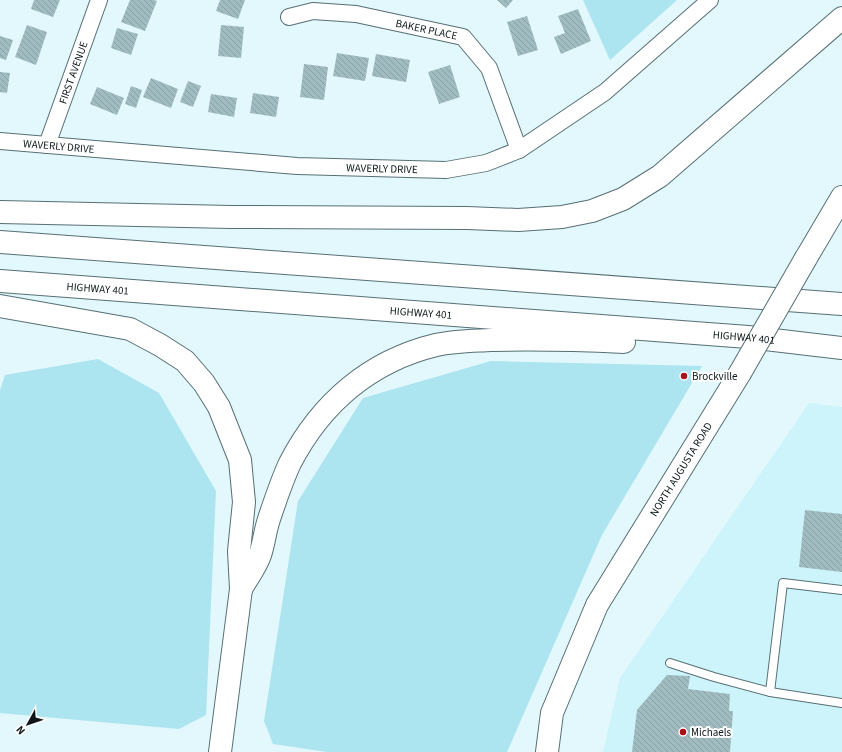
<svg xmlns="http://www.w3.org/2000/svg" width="842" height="752" font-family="'Source Sans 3',sans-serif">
	<defs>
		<pattern id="building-back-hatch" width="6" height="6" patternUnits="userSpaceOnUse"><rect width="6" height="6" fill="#a1bcc1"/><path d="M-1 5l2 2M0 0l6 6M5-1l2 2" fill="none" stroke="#89a1a5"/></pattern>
	</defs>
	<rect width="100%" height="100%" fill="#e2f8fd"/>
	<!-- built -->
	<path fill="#cef4fb" d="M809,403L842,407V752H603L620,678Z"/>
	<!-- green -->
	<g fill="#ace4ef">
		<path d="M583,0H677L610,60Z"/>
		<path d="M98,359L159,393L216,491L206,715L179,729L0,713V390L5,375Z"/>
		<path d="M491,361L702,366L602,535L507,752H327L273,744L264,721L298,501L363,398Z"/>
	</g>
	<!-- building -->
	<g fill="url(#building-back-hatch)">
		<path d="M34,0H60L53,17L31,9Z"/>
		<path d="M130,0H154L157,1L145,31L121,22Z"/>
		<path d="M220,0H245L238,19L216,11Z"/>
		<path d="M497,0H513L506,8Z"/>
		<path d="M578,9L591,41L561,54L554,37L565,33L558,16Z"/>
		<path d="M527,16L538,50L518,56L507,22Z"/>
		<path d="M27,25L47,32L36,65L15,57Z"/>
		<path d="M221,25L244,27L241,58L218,56Z"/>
		<path d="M117,28L138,34L131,55L111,48Z"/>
		<path d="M0,36L13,40L6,60L0,58Z"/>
		<path d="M337,53L369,58L365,81L333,76Z"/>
		<path d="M376,54L410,60L406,82L372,76Z"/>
		<path d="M304,64L328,67L324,100L300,97Z"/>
		<path d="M450,65L460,97L439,104L428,72Z"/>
		<path d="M0,72L10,73L7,93L0,92Z"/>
		<path d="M151,78L178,89L171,108L143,97Z"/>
		<path d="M188,81L201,86L193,107L180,102Z"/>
		<path d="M131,86L142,90L136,108L125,104Z"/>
		<path d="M97,87L124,98L117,115L90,104Z"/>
		<path d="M253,93L279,97L276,117L250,113Z"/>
		<path d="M211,94L237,98L234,117L208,112Z"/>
		<path d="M805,510L842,514V572L799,567Z"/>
		<path d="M667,675L690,676L688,689L730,694L729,711H733L730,752H632L637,710Z"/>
	</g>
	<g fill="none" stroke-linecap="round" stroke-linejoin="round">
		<defs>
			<g id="lane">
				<path d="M670,663L714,677L770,692L842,703"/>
				<path d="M770,692L783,583L842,590"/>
			</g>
			<g id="street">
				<path id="s1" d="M289,17L313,11L356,14L463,37L489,68L519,150"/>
				<path id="s2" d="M0,141L297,166L446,170L486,163L519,150L605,92L710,0"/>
				<path id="s3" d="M47,145L99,0"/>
			</g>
			<g id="secondary">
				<path d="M806,258L842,197"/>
				<path id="s4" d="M547,752L552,713L597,605L740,373"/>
			</g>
			<g id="highway">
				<path d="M0,212L231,217L467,218L518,220L562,217L592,211L623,199L660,176L842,18"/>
				<path d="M0,242L842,304"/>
				<path id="s5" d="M0,281L748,337L842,348"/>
				<path d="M0,306L130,329L160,345L185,361L204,383L219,407L240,460L244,502L239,551L241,589L220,752"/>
				<path d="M241,589C247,578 256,567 260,555C264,543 265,531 269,519C275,501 282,480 290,463C321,403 370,361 436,345C454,341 473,341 491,340C535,339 580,340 624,342"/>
			</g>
		</defs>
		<!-- lane casing -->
		<use href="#lane" stroke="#566f74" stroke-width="10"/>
		<!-- street casing -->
		<use href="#street" stroke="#566f74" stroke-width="18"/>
		<!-- secondary casing -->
		<use href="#secondary" stroke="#566f74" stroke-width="24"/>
		<!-- highway casing -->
		<use href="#highway" stroke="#566f74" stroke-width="24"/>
		<!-- lane -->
		<use href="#lane" stroke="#fff" stroke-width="8"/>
		<!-- street -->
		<use href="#street" stroke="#fff" stroke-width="16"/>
		<!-- secondary -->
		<use href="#secondary" stroke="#fff" stroke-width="22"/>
		<!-- highway -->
		<use href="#highway" stroke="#fff" stroke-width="22"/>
		<defs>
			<path id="secondary-bridge" d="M740,373L806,258"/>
		</defs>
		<!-- secondary-bridge casing -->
		<use href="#secondary-bridge" stroke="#566f74" stroke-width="24" stroke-linecap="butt"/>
		<!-- secondary-bridge -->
		<use href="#secondary-bridge" stroke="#fff" stroke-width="22"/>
	</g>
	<!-- markers -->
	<g fill="#a71216" stroke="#fff" stroke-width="1.5">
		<circle cx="684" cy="376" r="4"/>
		<circle cx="683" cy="732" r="4"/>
	</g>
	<g text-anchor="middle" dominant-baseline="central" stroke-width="4" stroke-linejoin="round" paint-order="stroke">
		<!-- street labels -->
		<g font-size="11" fill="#0d1719" stroke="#fff">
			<text stroke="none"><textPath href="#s1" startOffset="140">BAKER PLACE</textPath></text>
			<text stroke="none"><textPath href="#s3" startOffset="77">FIRST AVENUE</textPath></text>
			<text stroke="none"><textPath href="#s2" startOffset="59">WAVERLY DRIVE</textPath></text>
			<text stroke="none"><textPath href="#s2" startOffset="383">WAVERLY DRIVE</textPath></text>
			<text stroke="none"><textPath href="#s5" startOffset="98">HIGHWAY 401</textPath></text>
			<text stroke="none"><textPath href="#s5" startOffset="422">HIGHWAY 401</textPath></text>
			<text stroke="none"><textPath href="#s5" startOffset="746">HIGHWAY 401</textPath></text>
			<text stroke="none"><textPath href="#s4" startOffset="316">NORTH AUGUSTA ROAD</textPath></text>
		</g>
		<!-- poi labels -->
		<g font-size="11" fill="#0d1719" stroke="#fff" text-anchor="start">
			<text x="692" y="376">Brockville</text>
			<text x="691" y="732">Michaels</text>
		</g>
	</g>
	<!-- north arrow -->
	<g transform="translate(28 724) rotate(230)" stroke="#ffffff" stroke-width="3" paint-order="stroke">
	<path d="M0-3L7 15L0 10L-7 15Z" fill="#0d1719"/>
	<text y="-6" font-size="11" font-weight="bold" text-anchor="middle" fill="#0d1719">N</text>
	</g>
</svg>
